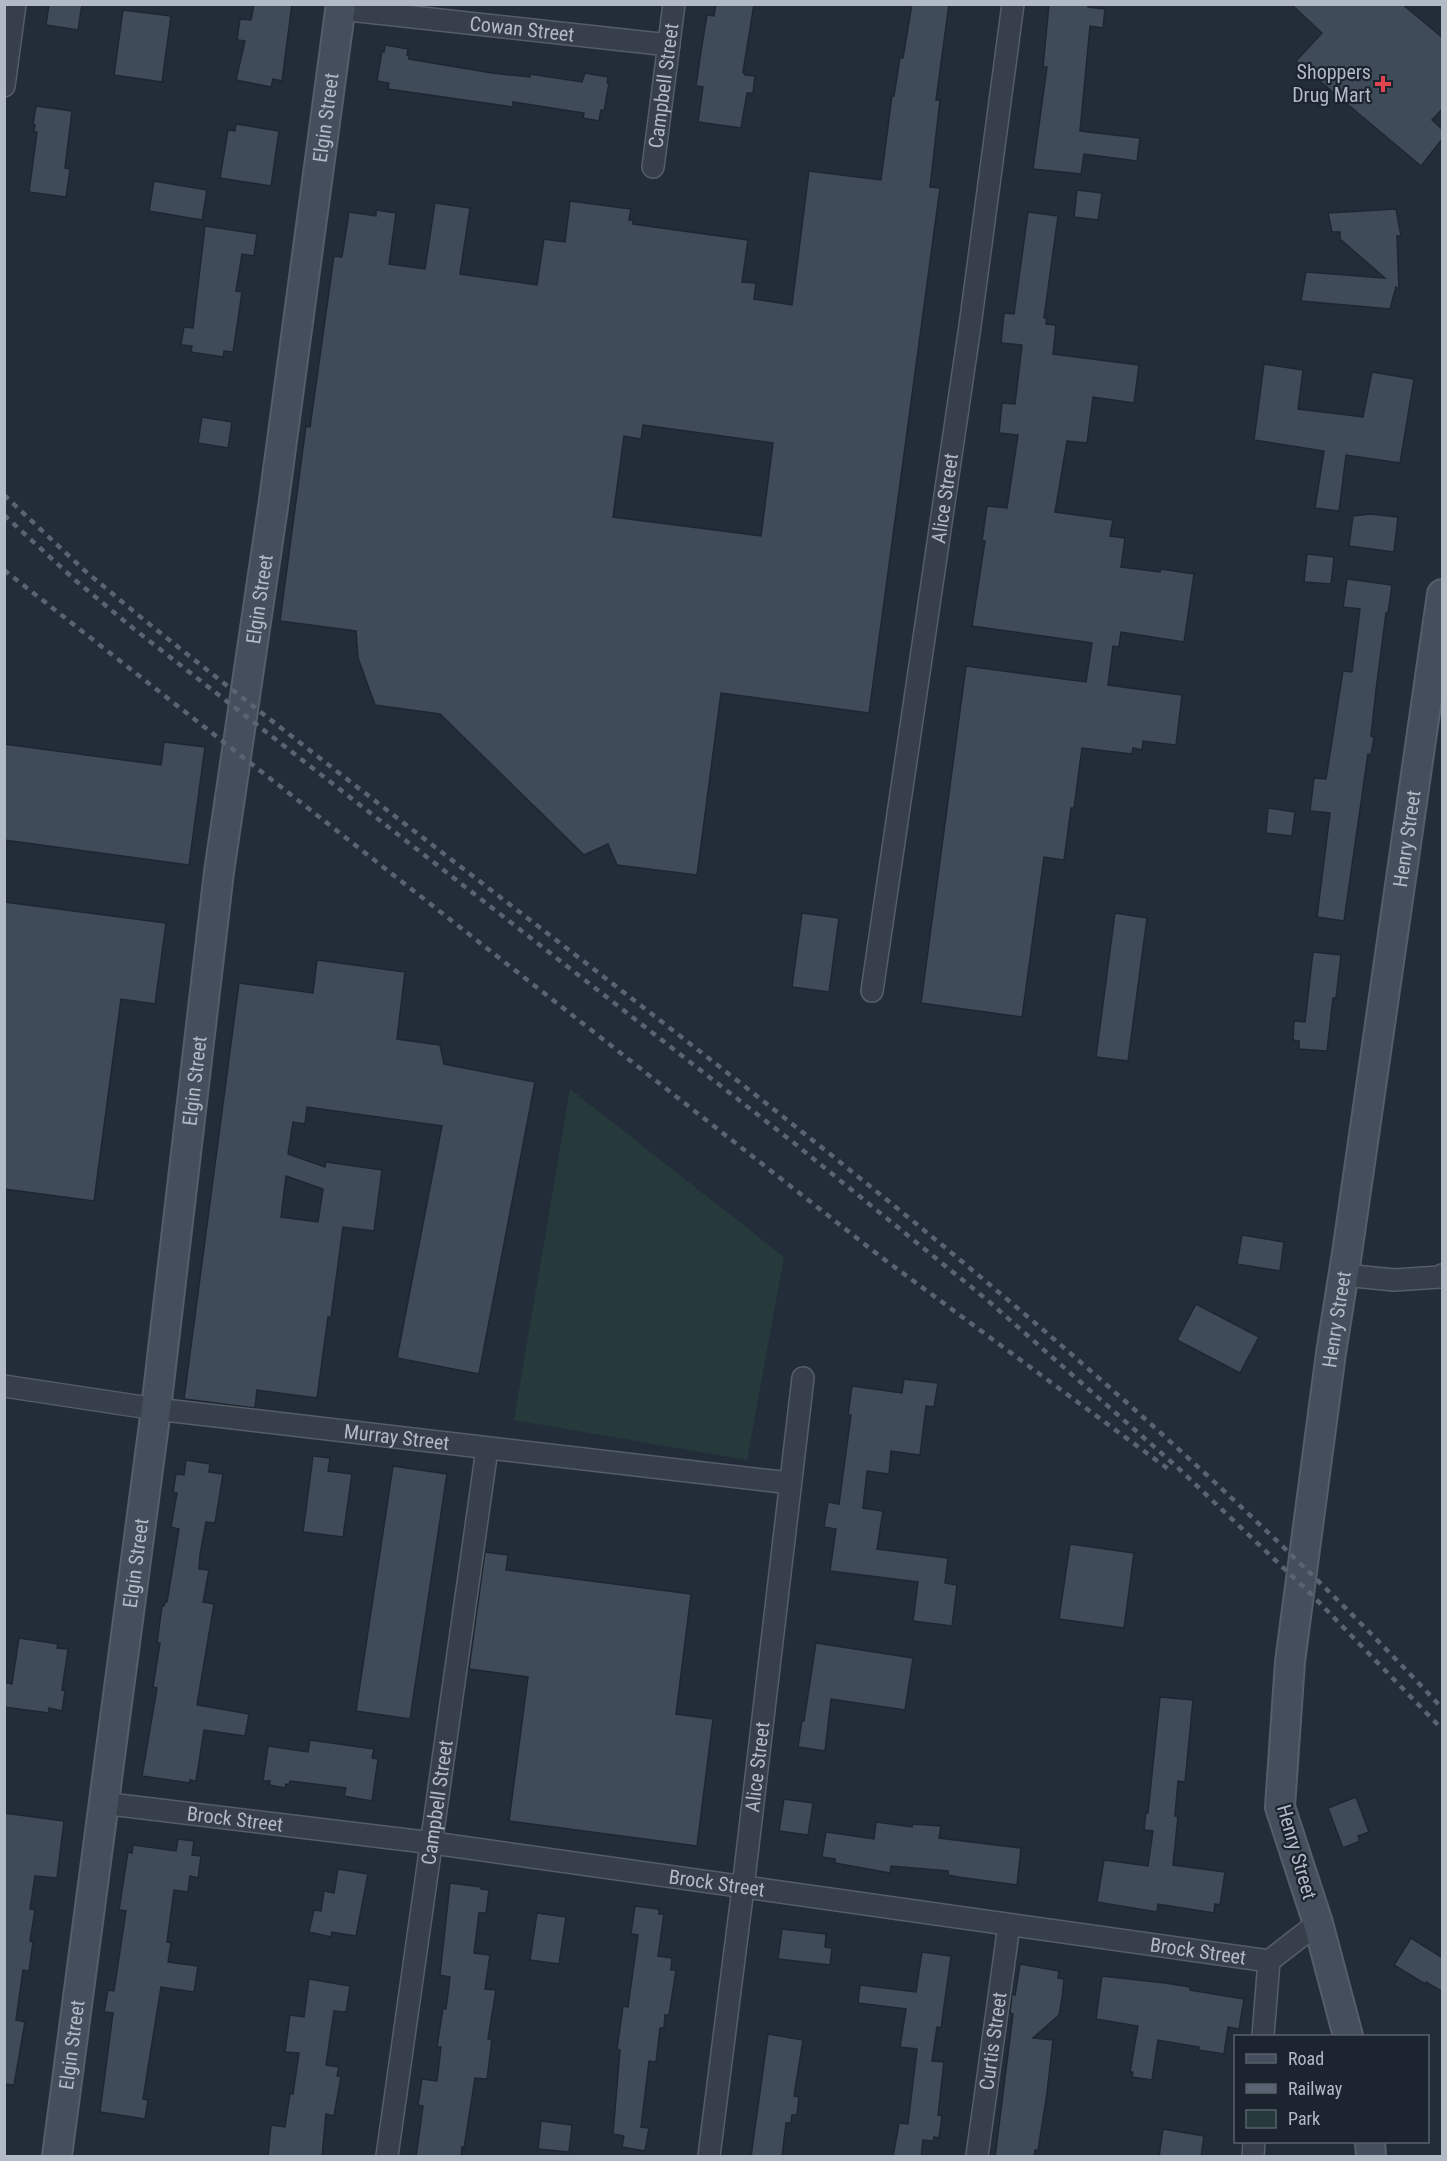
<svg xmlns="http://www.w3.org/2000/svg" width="1447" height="2161" font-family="'Roboto Condensed',sans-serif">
	<rect width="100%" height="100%" fill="#232d3a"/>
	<!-- green -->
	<path fill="#263a3c" d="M570,1089L784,1257L747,1460L514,1420Z"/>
	<!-- building -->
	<g fill="#404b59" stroke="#1e2631" stroke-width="1.5" fill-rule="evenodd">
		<path d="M49,4H82L78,30L46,25Z"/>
		<path d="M254,4H292L282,81L273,79L271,87L236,80L245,41L237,40L240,19L251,20Z"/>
		<path d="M716,4H754L743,72L745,75L755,76L753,93H747L741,128L698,122L703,87L696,86L701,51L707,15L714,16Z"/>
		<path d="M912,4H949L936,100H940L930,187L940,188L869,713L721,693L697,875L617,865L608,844L584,855L440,714L375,705L358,658L356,631L280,621L306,426L310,427L334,256L342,257L349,212L376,216V210L396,213L389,264L425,269L435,203L470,208L460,274L537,285L544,239L565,242L570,201L631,209L629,220H633V224L748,240L742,282L756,283L754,299L792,305L809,171L881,180L892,96H894L900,58H903ZM643,425L773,443L761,536L613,517L624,436L641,439Z"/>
		<path d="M1049,4H1088V7L1105,9L1103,28L1090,26L1080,131L1140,138L1137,161L1084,154L1081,174L1033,169L1047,67H1043Z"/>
		<path d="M1291,4H1402L1443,38V108L1432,120L1443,130V138L1421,166L1296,61L1322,33Z"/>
		<path d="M123,10L171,16L162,82L114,75Z"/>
		<path d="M385,45L408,49L407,55H409V59L492,73L530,77V74L582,82L585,73L608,77L607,83H609L604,111L601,110L599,121L583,118L584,113L513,102V107L388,89L389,83L377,81L382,51L384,52Z"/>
		<path d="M36,106L72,111L65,168L70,169L66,197L29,192L37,132H34L35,125H33Z"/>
		<path d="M236,124L279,131L271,186L220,178L228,130L235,131Z"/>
		<path d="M154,181L207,190L202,220L149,211Z"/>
		<path d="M1077,190L1102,193L1098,220L1074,217Z"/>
		<path d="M1396,209L1401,236H1397L1399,289L1396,287L1390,309L1301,301L1306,272L1385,278L1340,239V232H1332L1328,213Z"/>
		<path d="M1028,212L1058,216L1044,318H1047L1046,324L1056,325L1053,354L1139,365L1134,403L1093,397L1087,443L1067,441L1055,512L1113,520L1110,536L1125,538L1121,567L1160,572L1161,569L1194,574L1184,642L1121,632L1119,647L1113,646L1108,685L1182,695L1176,745L1143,741L1142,750L1133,748L1132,754L1082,748L1074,808H1071L1064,860L1044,857L1022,1017L921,1003L966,666L1086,682L1092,643L972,626L985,541H982L987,506L1007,508L1018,435L999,433L1002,403L1015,404L1022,345L1001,343L1004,313L1014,314Z"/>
		<path d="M205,226L257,234L254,256L242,254L236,291L242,292L233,352L224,351L223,357L191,352L192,346L181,345L184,327L193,328Z"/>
		<path d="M1264,364L1303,370L1298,409L1363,417L1372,372L1414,379L1400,463L1346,455L1339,511L1315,508L1324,451L1254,440Z"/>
		<path d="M202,417L232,422L228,448L198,443Z"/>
		<path d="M1370,514L1398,517L1394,552L1349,546L1353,516Z"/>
		<path d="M1307,554L1334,557L1331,584L1304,582Z"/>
		<path d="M1347,579L1392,585L1388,613H1386L1376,690L1371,736L1374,737L1371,755L1368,754L1344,921L1317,917L1330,813L1310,811L1314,778L1326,779L1343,671L1352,672L1360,609L1343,607Z"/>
		<path d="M164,742L205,747L189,865L4,840V744L161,765Z"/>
		<path d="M1268,808L1295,812L1292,836L1266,833Z"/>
		<path d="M4,902L166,923L155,1004L121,999L94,1201L4,1189Z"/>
		<path d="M802,913L839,918L829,992L792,987Z"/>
		<path d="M1115,913L1147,918L1128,1061L1096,1057Z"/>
		<path d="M1313,952L1341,955L1336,998H1333L1327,1051L1299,1049V1041L1293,1040L1294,1021L1305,1022Z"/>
		<path d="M317,960L405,972L397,1039L440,1045L444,1064L535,1082L479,1374L397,1358L442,1126L307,1107L305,1124L293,1122L288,1154L325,1167L326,1162L382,1170L374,1231L343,1227L331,1317H328L317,1398L257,1390L255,1408L184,1399L239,983L313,993ZM286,1176L323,1189L318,1222L281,1217Z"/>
		<path d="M1242,1235L1284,1242L1280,1271L1237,1264Z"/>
		<path d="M1196,1304L1259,1337L1240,1373L1177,1340Z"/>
		<path d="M904,1379L938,1383L934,1407L926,1406L920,1455L891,1451L889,1474L867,1471L863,1508L883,1511L877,1549L948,1558L945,1583L957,1585L952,1626L913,1621L918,1582L830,1571L836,1529L824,1527L828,1502L839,1504L851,1415H848L852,1386L902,1393Z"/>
		<path d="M313,1456L330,1458L328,1471L352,1474L343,1537L303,1532Z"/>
		<path d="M186,1460L210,1464L209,1472L223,1474L215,1523L206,1522L200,1555L199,1569L209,1570L203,1602L214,1604L197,1705L249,1714L245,1736L204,1730L196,1781L190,1780V1783L142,1776L157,1688L153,1687L160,1643H157L162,1606H164L165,1602H167L179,1529L171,1527L177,1493L173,1492L176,1474L184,1475Z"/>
		<path d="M393,1466L447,1474L410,1719L356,1711Z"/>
		<path d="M1070,1544L1134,1553L1124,1628L1059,1619Z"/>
		<path d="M485,1552L508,1555L506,1570L691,1594L676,1714L713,1719L697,1846L509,1821L528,1677L469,1669Z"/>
		<path d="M19,1638L58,1644L57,1648L68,1649L62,1690L65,1691L62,1711L49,1708V1713L4,1707V1682L12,1684Z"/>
		<path d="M816,1643L913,1658L905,1710L831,1699L825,1751L798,1747L802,1721H804Z"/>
		<path d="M1160,1697L1193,1700L1185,1782L1178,1781L1175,1816H1178L1173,1865L1225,1872L1220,1905L1215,1904L1214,1913L1158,1904L1157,1912L1097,1902L1104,1860L1148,1866L1153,1831L1144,1830L1146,1812L1148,1813Z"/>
		<path d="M310,1740L374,1749L372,1758L378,1759L372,1801L344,1796L346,1788L290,1781L289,1785L286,1784L285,1788L269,1785L270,1781H263L268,1746L308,1752Z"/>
		<path d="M1356,1797L1369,1832L1358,1836L1360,1841L1343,1848L1328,1808Z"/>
		<path d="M784,1799L813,1803L808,1835L779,1831Z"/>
		<path d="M4,1813L64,1821L57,1878L35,1876L30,1909L35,1910L30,1941L33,1942L29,1971L23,1970L16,2020L25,2022L14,2085L4,2084Z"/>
		<path d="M876,1822L912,1827L913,1824L941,1826L939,1838L1021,1848L1017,1885L958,1877L948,1875V1871L891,1866L890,1873L835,1863V1859L822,1857L826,1832L874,1839Z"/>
		<path d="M178,1839L194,1841L192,1855L201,1856L198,1878L190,1876L188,1892L174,1890L167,1942L171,1943L168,1962L198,1966L194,1992L161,1987L143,2099L148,2100L145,2119L100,2112L113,2013L104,2012L108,1990L114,1991L126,1911L119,1910L128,1852L132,1853L133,1845L176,1851Z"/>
		<path d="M338,1869L368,1874L356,1936L332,1932L331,1937L309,1932L314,1910L321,1911L324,1891L334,1893Z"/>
		<path d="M450,1883L481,1887V1889L489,1890L486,1913H479L474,1953L490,1955L485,1989L496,1990L488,2039L492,2040L487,2079L475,2078L464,2148L462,2147L461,2157H416L423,2106L418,2105L422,2079L437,2081L441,2047H437L443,2008L446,2009L450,1977L440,1975Z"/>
		<path d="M635,1906L659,1909V1914H664L658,1956L672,1958L671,1970H676L669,2015H665L664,2028H660L656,2062L649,2061L641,2127L649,2128L645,2151L622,2147L624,2136L613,2134L620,2050L617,2049L623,2006L628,2007L638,1935L631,1934Z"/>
		<path d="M537,1913L566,1917L559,1964L530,1960Z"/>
		<path d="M782,1929L826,1934L825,1947L832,1948L830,1965L778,1959Z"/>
		<path d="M1411,1938L1443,1958V1992L1426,1982L1425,1984L1394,1965Z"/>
		<path d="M922,1952L951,1956L941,2028L937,2027L932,2061L944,2062L938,2115L942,2116L939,2138L934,2137L933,2141L923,2140L921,2157H893L899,2123L908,2124L917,2049L900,2047L906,2009L858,2003L860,1985L916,1992Z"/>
		<path d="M1020,1964L1059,1971L1058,1978L1064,1979L1062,1999L1059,2015L1033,2038L1053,2040L1047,2093L1038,2150H1035L1034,2157H995L1013,2014L1010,2013L1012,1994L1015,1995Z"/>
		<path d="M1102,1976L1165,1983L1190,1987V1990L1244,1999L1239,2029L1228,2027L1224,2054L1198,2050L1199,2047L1158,2040L1152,2080L1132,2077L1133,2072H1130L1138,2026L1096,2019Z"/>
		<path d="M309,1979L350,1986L346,2012L334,2011L326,2065L339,2067L337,2076H341L334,2116L326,2114L322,2157H268L271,2125L285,2127L290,2093L293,2094L299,2053L285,2052L290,2015L304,2017Z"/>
		<path d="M768,2034L803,2040L794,2096L799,2097L797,2115H792L791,2123H786L782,2157H751Z"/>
		<path d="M541,2121L572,2125L569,2152L538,2149Z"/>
		<path d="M1163,2129L1204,2136L1201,2157H1159Z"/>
	</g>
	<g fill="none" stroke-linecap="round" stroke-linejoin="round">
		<defs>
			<g id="minor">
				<path id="s1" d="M340,9L669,45"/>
				<path d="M4,86L15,4"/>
				<path id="s2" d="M653,167L674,4"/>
				<path id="s3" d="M872,991L970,326L1013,4"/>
				<path d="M1344,1275L1394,1280L1440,1277L1442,1275"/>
				<path id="s4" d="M4,1386L156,1409L790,1483"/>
				<path id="s5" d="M102,1803L433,1843L1269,1961L1318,1923"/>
				<path d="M1263,2036L1269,1961"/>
				<path id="s6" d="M387,2156L487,1449"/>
				<path id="s7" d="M709,2156L743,1888L803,1378"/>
				<path id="s8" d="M977,2156L1009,1925"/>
				<path d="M1253,2156L1254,2142"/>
			</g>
			<g id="secondary">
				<path id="s9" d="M1348,2036L1318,1923L1280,1807L1281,1792L1290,1662L1331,1353L1347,1253L1442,594"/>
				<path d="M1370,2142L1371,2156"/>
				<path id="s10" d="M57,2156L156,1409L219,872L273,507L341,4"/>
			</g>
		</defs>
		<!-- minor casing -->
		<use href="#minor" stroke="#555d68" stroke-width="24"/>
		<!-- secondary casing -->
		<use href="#secondary" stroke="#555d68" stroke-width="32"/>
		<!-- minor -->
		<use href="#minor" stroke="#373f4a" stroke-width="21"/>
		<!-- secondary -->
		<use href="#secondary" stroke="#454e5d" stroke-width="28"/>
		<!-- rail -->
		<g stroke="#596371" stroke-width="4.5" stroke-dasharray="6 6" stroke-linecap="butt">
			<path d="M4,495L84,570L138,615C581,970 1054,1292 1442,1708"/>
			<path d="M4,515L75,580L134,629L794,1143L986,1299L1176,1466L1311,1594L1442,1729"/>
			<path d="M4,570L881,1257L1171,1471"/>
		</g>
	</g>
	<!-- markers -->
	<path fill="#e0444e" stroke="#1c242f" stroke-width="2" d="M1380 75h6v6h6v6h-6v6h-6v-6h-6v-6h6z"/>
	<g text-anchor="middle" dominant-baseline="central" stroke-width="4.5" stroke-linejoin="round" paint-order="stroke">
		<!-- street labels -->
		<g font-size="20" fill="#b2bac6" stroke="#1c242f">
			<text stroke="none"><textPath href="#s1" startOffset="183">Cowan Street</textPath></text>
			<text stroke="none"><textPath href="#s2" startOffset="82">Campbell Street</textPath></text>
			<text stroke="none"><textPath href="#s10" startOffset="2056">Elgin Street</textPath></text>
			<text stroke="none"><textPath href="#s3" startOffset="498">Alice Street</textPath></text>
			<text stroke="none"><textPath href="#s10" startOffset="1570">Elgin Street</textPath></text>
			<text stroke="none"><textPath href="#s9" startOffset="1216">Henry Street</textPath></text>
			<text stroke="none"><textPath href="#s10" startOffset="1084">Elgin Street</textPath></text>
			<text stroke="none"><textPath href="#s9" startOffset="730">Henry Street</textPath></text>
			<text stroke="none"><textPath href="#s4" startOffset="396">Murray Street</textPath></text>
			<text stroke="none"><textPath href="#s10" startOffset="598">Elgin Street</textPath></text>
			<text stroke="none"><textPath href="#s7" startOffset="392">Alice Street</textPath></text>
			<text stroke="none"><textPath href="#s6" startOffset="357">Campbell Street</textPath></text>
			<text stroke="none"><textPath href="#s5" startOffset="134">Brock Street</textPath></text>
			<text transform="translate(1297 1852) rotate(74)">Henry Street</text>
			<text stroke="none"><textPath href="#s5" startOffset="620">Brock Street</textPath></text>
			<text stroke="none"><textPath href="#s5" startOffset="1106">Brock Street</textPath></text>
			<text stroke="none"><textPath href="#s8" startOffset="116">Curtis Street</textPath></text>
			<text stroke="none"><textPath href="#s10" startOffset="112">Elgin Street</textPath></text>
		</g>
		<!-- poi labels -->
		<g font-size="20" fill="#b2bac6" stroke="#1c242f" text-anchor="end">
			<text x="1371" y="72">Shoppers<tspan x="1371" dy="23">Drug Mart</tspan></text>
		</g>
	</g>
	<!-- border -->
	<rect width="1447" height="2161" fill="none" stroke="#b2bac6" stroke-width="12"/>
	<!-- legend -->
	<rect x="1234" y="2035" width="195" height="108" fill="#1c242f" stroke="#58606b" stroke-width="1.5"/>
	<rect x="1246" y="2054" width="30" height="9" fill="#454e5d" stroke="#58606b" stroke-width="1.5"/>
	<text x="1288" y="2065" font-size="18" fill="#b2bac6">Road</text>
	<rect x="1246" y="2084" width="30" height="9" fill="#596371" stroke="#58606b" stroke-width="1.5"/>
	<text x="1288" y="2095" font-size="18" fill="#b2bac6">Railway</text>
	<rect x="1246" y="2110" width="30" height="18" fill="#263a3c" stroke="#58606b" stroke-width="1.5"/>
	<text x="1288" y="2125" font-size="18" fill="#b2bac6">Park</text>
</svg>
